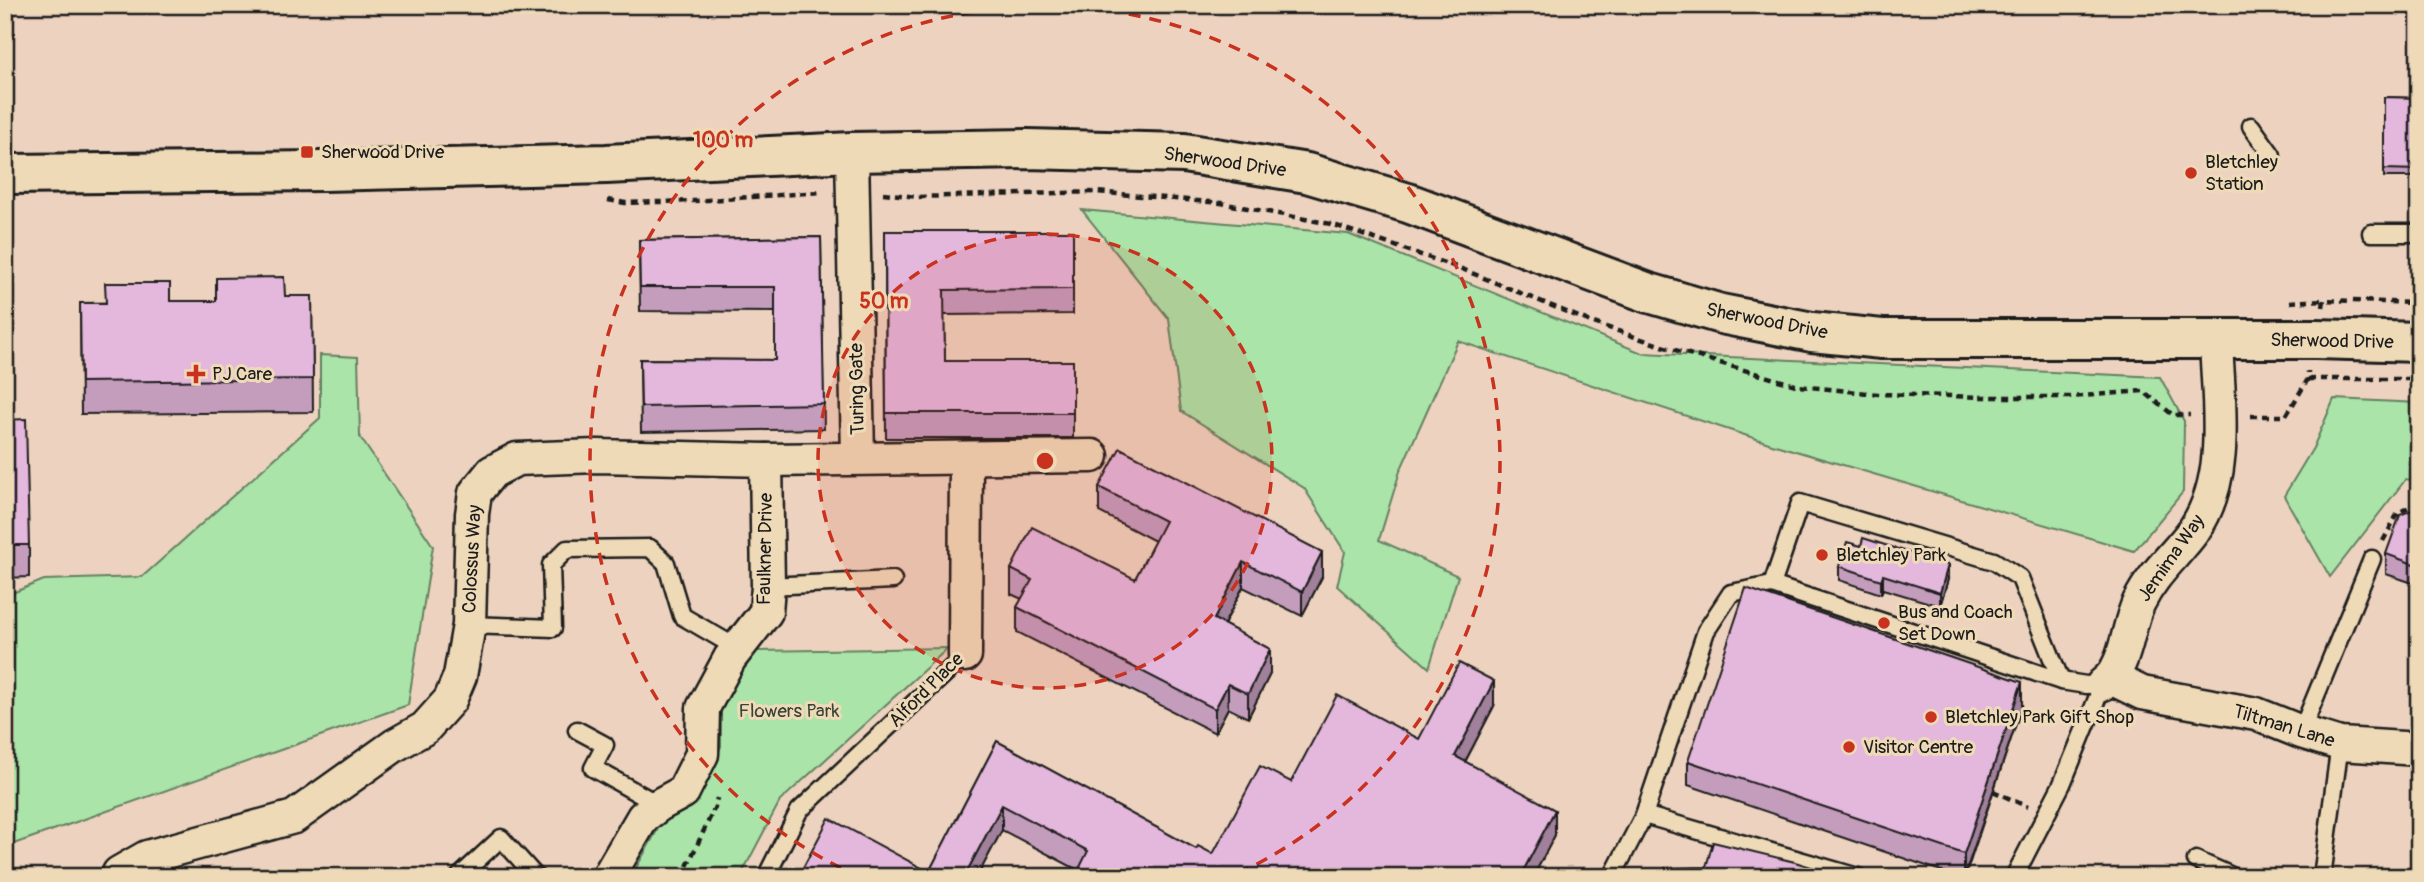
<svg xmlns="http://www.w3.org/2000/svg" width="2424" height="882" font-family="Pangolin,sans-serif">
	<rect width="100%" height="100%" fill="#edd3bf"/>
	<filter id="ink" filterUnits="userSpaceOnUse"><feTurbulence type="fractalNoise" baseFrequency=".0143" numOctaves="2"/><feDisplacementMap in="SourceGraphic" scale="14" xChannelSelector="R" yChannelSelector="G"/><feConvolveMatrix kernelMatrix="1 2 1 2 8 2 1 2 1" color-interpolation-filters="sRGB"/></filter>
	<g filter="url(#ink)">
		<!-- green -->
		<g fill="#abe4a8" stroke="#648062" stroke-width="2">
			<path d="M1082,210L1348,234L1642,353L2160,377L2184,421L2183,492L2134,551L1772,444L1458,341L1400,471L1379,540L1458,576L1429,668L1337,586L1345,552L1304,488L1181,411L1169,319Z"/>
			<path d="M320,355L358,357L360,437L433,546L408,705L5,847V596L44,580L142,577L320,418Z"/>
			<path d="M2334,399L2419,403V482L2406,479L2330,577L2284,496L2313,448Z"/>
			<path d="M948,648L780,801L740,877H631L659,827L711,773L721,746V709L751,651Z"/>
		</g>
		<g fill="none" stroke-linecap="round" stroke-linejoin="round">
			<defs>
				<g id="lane">
					<path d="M2251,126L2272,155"/>
					<path d="M2371,233H2419"/>
					<path d="M1772,585L1800,503L1994,561L2020,578L2061,681"/>
					<path d="M768,586L893,580"/>
					<path d="M469,625L553,628L551,565L567,549L650,548L666,563L682,616L737,648"/>
					<path d="M577,730L605,745L593,768L659,805"/>
					<path d="M2301,732L2372,559"/>
					<path d="M1644,815L1858,877"/>
					<path d="M2196,860L2234,877"/>
					<path d="M459,877L501,838L536,877"/>
					<path d="M766,877L799,811L965,655"/>
					<path d="M1612,877L1644,815L1706,631L1731,593L1772,585L2061,681L2086,685L2103,684L2062,784L2014,877"/>
					<path d="M2322,877L2340,744"/>
				</g>
				<g id="street">
					<path d="M852,152L858,457"/>
					<path d="M965,655L966,458"/>
					<path d="M2111,678L2142,693L2256,714L2301,732L2340,744L2419,749"/>
					<path d="M2103,684C2128,666 2126,628 2139,602C2153,573 2176,555 2194,530C2231,477 2218,401 2216,341"/>
					<path d="M118,877L119,873L147,857L294,817L395,745L425,728L450,700L460,676L469,625L472,514L475,493L492,472L517,459L597,456L766,460L1092,456"/>
					<path d="M608,877L643,817L659,805L683,792L702,754L703,708L730,658L766,612L768,586L766,460"/>
				</g>
				<path id="secondary" d="M5,174L324,171L606,164L852,152L1027,149L1184,153L1307,173L1408,203L1646,292L1721,314L1812,332L1882,339H2316L2419,342"/>
			</defs>
			<!-- lane casing -->
			<use href="#lane" stroke="#1c1c1c" stroke-width="21"/>
			<!-- street casing -->
			<use href="#street" stroke="#1c1c1c" stroke-width="37"/>
			<!-- secondary casing -->
			<use href="#secondary" stroke="#1c1c1c" stroke-width="44"/>
			<!-- path -->
			<g stroke="#1c1c1c" stroke-width="4.5" stroke-dasharray="7 5" stroke-linecap="butt">
				<path d="M883,193L917,197L1096,192L1221,203L1331,224L1462,269L1591,322L1665,347L1799,386L1878,394L1984,397H2071L2143,391L2173,415H2190"/>
				<path d="M608,200L625,203L694,201L822,192"/>
				<path d="M2290,302L2324,300"/>
				<path d="M2323,307L2324,300L2419,303"/>
				<path d="M2308,379H2412"/>
				<path d="M2251,416H2286L2308,379V371"/>
				<path d="M2383,541L2398,513L2419,502"/>
				<path d="M1993,791L2028,807"/>
				<path d="M682,877L715,807L717,798"/>
			</g>
			<!-- lane -->
			<use href="#lane" stroke="#efdab8" stroke-width="16"/>
			<!-- street -->
			<use href="#street" stroke="#efdab8" stroke-width="32"/>
			<!-- secondary -->
			<use href="#secondary" stroke="#efdab8" stroke-width="38"/>
		</g>
		<!-- wall -->
		<g fill="#c49dbd" stroke="#1c1c1c" stroke-width="2">
			<path d="M2384,97L2419,98V177H2384Z"/>
			<path d="M885,231H1073V314L944,315L945,361H1073V438H886Z"/>
			<path d="M821,237L824,429L641,432L640,359L775,360V312L640,311L639,240Z"/>
			<path d="M285,296H312L313,412L81,414L80,303L216,301Z"/>
			<path d="M5,420L29,545V577L5,578Z"/>
			<path d="M1099,487L1322,577L1302,616L1243,587L1224,625L1270,674L1248,718L1228,708L1215,733L1017,632V607L1022,599L1011,594V569L1135,579L1155,541L1099,512Z"/>
			<path d="M2419,507V585L2386,574V554Z"/>
			<path d="M1839,566L1948,579L1940,606L1883,589L1881,594L1839,580Z"/>
			<path d="M1494,706L1465,762L1555,835L1533,877H1075L1078,870L1002,830L977,877H798L929,872L997,741L1196,849L1213,854L1291,782L1419,739Z"/>
			<path d="M2022,706L1965,877H1959L1688,785V761Z"/>
		</g>
		<!-- shaded-wall -->
		<g fill="#a0809a" stroke="#1c1c1c" stroke-width="2">
			<path d="M1322,552V577L1302,616V592Z"/>
			<path d="M1243,562V587L1214,644V619Z"/>
			<path d="M1948,565V579L1940,606V593Z"/>
			<path d="M1883,575V589L1881,594V580Z"/>
			<path d="M1270,649V674L1248,718V694Z"/>
			<path d="M1494,681V706L1455,781V756Z"/>
			<path d="M2022,682V706L1964,877V854Z"/>
			<path d="M1228,684V708L1215,733V709Z"/>
			<path d="M1002,805V830L977,877H964Z"/>
			<path d="M1555,810V835L1533,877H1520Z"/>
		</g>
		<!-- building -->
		<g fill="#e4b7dc" stroke="#1c1c1c" stroke-width="2">
			<path d="M2384,97L2419,98V170L2384,169Z"/>
			<path d="M885,231H1073V289L944,290L945,361H1073V413H886Z"/>
			<path d="M821,237L824,404L641,407L640,359L775,360V287H640L639,240Z"/>
			<path d="M284,277L285,296H312L313,379L81,382L80,303H106L105,283H170V301H216V278Z"/>
			<path d="M26,419L29,545H5V420Z"/>
			<path d="M1120,448L1322,552L1302,592L1243,562L1214,619L1270,649L1248,694L1228,684L1215,709L1017,607L1032,580L1011,569L1032,527L1135,579L1165,521L1099,487Z"/>
			<path d="M2419,507V566L2386,554L2400,515Z"/>
			<path d="M1863,538L1948,565L1940,593L1883,575L1881,580L1839,566L1847,542L1861,546Z"/>
			<path d="M1746,588L2022,682L1964,854L1688,761Z"/>
			<path d="M1459,663L1494,681L1455,756L1555,810L1520,877H1075L1088,851L1002,805L964,877H798L829,818L929,872L997,741L1196,849L1198,846L1213,854L1260,766L1291,782L1337,695L1419,739Z"/>
			<path d="M1713,842L1795,862L1843,877H1651V875H1665V868L1706,867Z"/>
		</g>
	</g>
	<!-- distance rings -->
	<circle cx="1045" cy="461" r="227" fill="#c8321e" fill-opacity=".12"/>
	<g fill="none" stroke="#c8321e" stroke-width="3.5" stroke-dasharray="12 9">
		<circle cx="1045" cy="461" r="227"/>
		<path d="M860 877A455 455 0 1 1 1230 877"/>
	</g>
	<!-- markers -->
	<g fill="#c8321e" stroke="#efdab8" stroke-width="2.5">
		<rect x="300" y="145" width="14" height="14" rx="3.5"/>
		<circle cx="2191" cy="173" r="7"/>
		<path d="M192.5 363.5h7v7h7v7h-7v7h-7v-7h-7v-7h7z"/>
		<circle cx="1822" cy="555" r="7"/>
		<circle cx="1884" cy="623" r="7"/>
		<circle cx="1931" cy="717" r="7"/>
		<circle cx="1849" cy="747" r="7"/>
	</g>
	<g text-anchor="middle" dominant-baseline="central" stroke-width="6" stroke-linejoin="round" paint-order="stroke">
		<!-- poi labels -->
		<g font-size="19" fill="#1c1c1c" stroke="#efdab8" text-anchor="start">
			<text x="321" y="152">Sherwood Drive</text>
			<text x="2205" y="162">Bletchley<tspan x="2205" dy="22">Station</tspan></text>
			<text x="212" y="374">PJ Care</text>
			<text x="1836" y="555">Bletchley Park</text>
			<text x="1898" y="612">Bus and Coach<tspan x="1898" dy="22">Set Down</tspan></text>
			<text x="1945" y="717">Bletchley Park Gift Shop</text>
			<text x="1863" y="747">Visitor Centre</text>
		</g>
		<!-- street labels -->
		<g font-size="19" fill="#1c1c1c" stroke="#efdab8">
			<text transform="translate(1225 162) rotate(8)">Sherwood Drive</text>
			<text transform="translate(1767 321) rotate(11)">Sherwood Drive</text>
			<text transform="translate(2332 341) rotate(1)">Sherwood Drive</text>
			<text transform="translate(857 389) rotate(-91)">Turing Gate</text>
			<text transform="translate(765 549) rotate(-89)">Faulkner Drive</text>
			<text transform="translate(2171 558) rotate(-55)">Jemima Way</text>
			<text transform="translate(472 559) rotate(-87)">Colossus Way</text>
			<text transform="translate(926 690) rotate(-45)">Alford Place</text>
			<text transform="translate(2284 726) rotate(17)">Tiltman Lane</text>
		</g>
		<!-- park labels -->
		<g font-size="19" fill="#394438" stroke="#efdab8">
			<text x="789" y="711">Flowers Park</text>
		</g>
	</g>
	<circle cx="1045" cy="461" r="10" fill="#c8321e" stroke="#efdab8" stroke-width="3.5"/>
	<g font-size="21" text-anchor="middle" font-weight="bold" fill="#c8321e" stroke="#efdab8" stroke-width="6" stroke-linejoin="round" paint-order="stroke">
		<text x="723" y="147">100 m</text>
		<text x="884" y="308">50 m</text>
	</g>
	<!-- margin -->
	<rect width="2424" height="882" fill="none" stroke="#efdab8" stroke-width="28"/>
	<rect x="14" y="14" width="2396" height="854" fill="none" stroke="#1c1c1c" stroke-width="2.5" filter="url(#ink)"/>
</svg>
